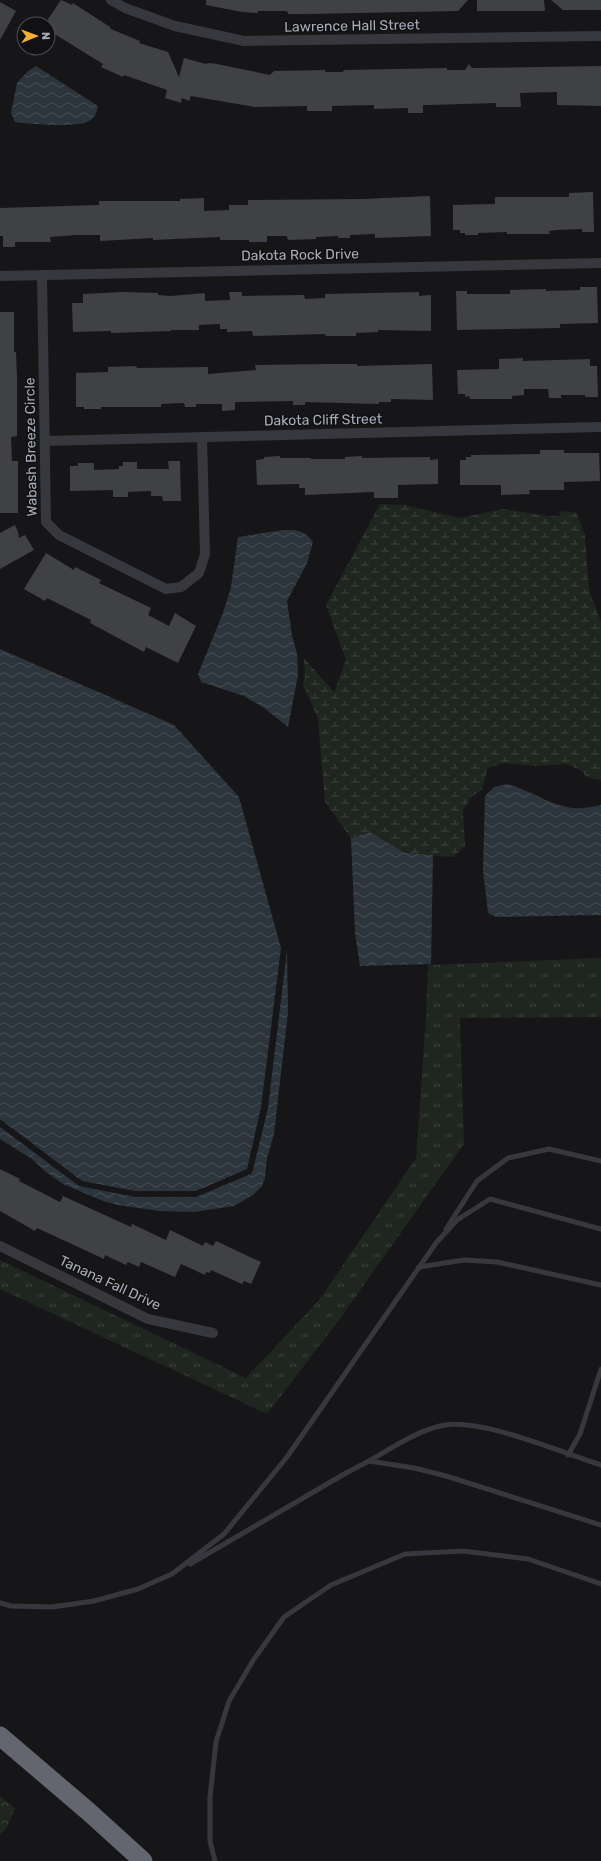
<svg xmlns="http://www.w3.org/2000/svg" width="601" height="1861" font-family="Rubik,sans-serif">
	<defs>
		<pattern id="forest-crowns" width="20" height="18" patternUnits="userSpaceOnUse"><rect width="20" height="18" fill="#1e261f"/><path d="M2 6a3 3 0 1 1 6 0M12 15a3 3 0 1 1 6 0" fill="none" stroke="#3c433d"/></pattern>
		<pattern id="wetland-marsh" width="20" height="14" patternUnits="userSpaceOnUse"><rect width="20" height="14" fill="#1e261f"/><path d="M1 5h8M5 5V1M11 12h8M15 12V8" fill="none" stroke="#3c433d"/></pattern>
		<pattern id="park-tufts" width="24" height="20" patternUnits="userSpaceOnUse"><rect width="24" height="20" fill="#1e261f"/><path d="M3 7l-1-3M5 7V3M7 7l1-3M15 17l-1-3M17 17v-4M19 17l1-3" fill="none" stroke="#3c433d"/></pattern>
		<pattern id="water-waves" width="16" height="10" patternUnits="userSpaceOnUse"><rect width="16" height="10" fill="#2c353c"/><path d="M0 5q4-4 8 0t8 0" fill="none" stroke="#485056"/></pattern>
	</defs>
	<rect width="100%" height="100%" fill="#161618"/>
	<!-- forest -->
	<path fill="url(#forest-crowns)" d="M0,1796L15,1808L7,1827L0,1835Z"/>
	<!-- wetland -->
	<path fill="url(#wetland-marsh)" d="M380,504L405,505L459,518L503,509L548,516H560L559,511L577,513L585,536L589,590L601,622V780L587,777L579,769L565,764L537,766L503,763L488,768L482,790L471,797L463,811L465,846L453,857L405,853L370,832L351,838L325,802L318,719L303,684L305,675L304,658L334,692L346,660L326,605Z"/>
	<!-- park -->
	<path fill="url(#park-tufts)" d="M601,958V1017L460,1018L464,1144L339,1320L267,1414L0,1289V1260L246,1378L320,1299L416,1158L426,1018L428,965Z"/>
	<!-- water -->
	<g fill="url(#water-waves)">
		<path d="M36,66L98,106C97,113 95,117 89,121C79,128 28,124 15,122L11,113L17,83L28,71Z"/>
		<path d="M284,530C297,530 305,530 313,542L307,563L287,601L292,635L297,654L298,675L288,727L264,708L244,696L201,682L198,674L223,613L231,587L238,537Z"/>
		<path d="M0,649L174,725L239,797L281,948L261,1107L247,1169L196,1191H135L82,1181L0,1119Z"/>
		<path d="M507,784C528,789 546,803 567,807C578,810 591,807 601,805V915L496,917L488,913L483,870L485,796L494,787Z"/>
		<path d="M370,832L405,853L433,855L431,964L360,966L355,933L351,838Z"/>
		<path d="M287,950L288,1012L274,1134L267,1158L265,1178L262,1186L253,1195L234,1206L194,1212L159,1211L118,1205L103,1201L63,1184L46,1172L32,1159L0,1139V1127L79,1186L135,1197H196L251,1174L253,1170L268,1108Z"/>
	</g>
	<!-- building -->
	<g fill="#404145">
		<path d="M61,0L72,5L73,3L110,27L111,29L140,41L139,43L168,52L179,77L184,58L206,64L209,63L217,64L270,75L274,71L325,70V72H342L345,70L447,68V70H465L469,64L472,68L601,66V106L557,105V92L520,93L521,107H496V103L429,105H423V113H408V108L374,109V105L332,106V111H307V106L255,107L191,96L189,101L182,98L181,103L165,98L167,90L124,75L123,77L101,67L103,64L48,30V19Z"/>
		<path d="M206,0H468L458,11L308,14H288V12L285,11H258V13L242,12L206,5Z"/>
		<path d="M477,0H544L545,11H477Z"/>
		<path d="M551,0H601V10H563Z"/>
		<path d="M0,2L16,11L0,40Z"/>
		<path d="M593,192L594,232H582V229L557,230L549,231L550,234H507V232L478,233V235H465V233H460V230H453V205L495,204V197H569V193Z"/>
		<path d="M430,196L431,236L375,238V234L350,235V238H338V236L316,237V239L288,240L287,236H267V242H249V240H220V237L153,240V238L100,241V235H76L50,237L51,242H15V247H3V236H0V208L99,205V201H180V199L204,198V211L229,210V205H248V200L362,199Z"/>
		<path d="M580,287H597L598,323L560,324V328L457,330L456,291H467V294H510V290L546,289V291L580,290Z"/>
		<path d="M123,292L158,293V295L171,296L205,293V301L230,300L229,292H242V296L304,295L305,299L325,298V294L419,292V296L431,295V331L378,330V332L356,333V336H326L325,334L253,336L252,331L227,332V329H220V324L199,325V330H171V331L111,333V331L73,332L72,303H83V294Z"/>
		<path d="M0,312H14V352H16L17,377V436L11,437L12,461H18V513H0Z"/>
		<path d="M523,358V361L590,359V366H597L598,397H585V395H561V398H549L548,389H524V395L512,396V399H470L469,396L465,397V394H458L457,370L499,369V359Z"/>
		<path d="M328,364H357V366L432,364L433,400L391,399V402H379V404L305,402V405H293V401L235,402V410L222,411V404H196V407H185L184,403L161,404V407H101V409H84V407H76V373L108,372V367L136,366L137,368L208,367V374L256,370L255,365Z"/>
		<path d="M540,450H564V453H599L600,481L564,482V490H529L530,494L501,495V485H460V460H466V457H471V455L540,454Z"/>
		<path d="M280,456V458H311V459H345V457L362,456V458L430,457V460L438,459V484L398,485V498H374V492L305,495V488H299V484L257,485L256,460L264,459V457Z"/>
		<path d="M168,461H180L181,501H163L162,496H151V491L128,492V497H113V490L70,491V466H78V463H94V470L119,469V466H123V462H137V469H169Z"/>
		<path d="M15,525L18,532L19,538L25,535L34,550L0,569V533Z"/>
		<path d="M46,553L74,570L75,567L101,580L99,583L151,608L148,615L169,626L175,613L196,626L178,663L146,647L144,652L90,623L91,620L47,598L45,601L24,589Z"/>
		<path d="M0,1169L20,1179L19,1181L60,1202L63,1196L131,1227L132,1224L166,1240L170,1230L203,1246L205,1242L213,1246L216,1241L261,1262L251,1284L244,1281L242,1284L211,1270L210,1273L206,1272L205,1275L181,1264L175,1277L141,1262L139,1267L128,1262L126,1265L105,1255L104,1259L37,1228L35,1231L0,1211Z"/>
	</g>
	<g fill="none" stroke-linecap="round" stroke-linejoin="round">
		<!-- lane -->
		<g stroke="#37383d" stroke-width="5">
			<path d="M446,1229L477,1181L508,1158L549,1149L601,1161"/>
			<path d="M419,1267L464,1260L497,1262L601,1285"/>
			<path d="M568,1455L580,1434L601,1369"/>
			<path d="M369,1461C392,1448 415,1432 440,1426C478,1416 562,1453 601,1465"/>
			<path d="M190,1564L346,1473L369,1461L414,1468L446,1476L601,1525"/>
			<path d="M0,1603L11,1606L52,1607L94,1601L138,1589L172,1574L224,1534L287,1457L436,1243L457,1220L490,1199L601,1229"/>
			<path d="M215,1861L210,1841V1797L216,1742L229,1701L254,1659L284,1617L331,1585L405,1554L463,1551L528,1559L601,1584"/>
		</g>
		<!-- street -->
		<g stroke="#37383d" stroke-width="10">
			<path d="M111,0L125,8L175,26L244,41L601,36"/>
			<path d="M42,275L46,522L59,535L166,589L181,587L199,573L205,554L202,437"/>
			<path d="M0,276L601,263"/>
			<path d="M45,441L601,427"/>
			<path d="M0,1246L148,1319L213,1333"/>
		</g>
		<!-- highway -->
		<path stroke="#63666e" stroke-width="19" d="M0,1736L89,1812L143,1861"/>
	</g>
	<g text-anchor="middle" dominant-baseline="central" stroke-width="3" stroke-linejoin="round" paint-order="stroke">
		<!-- street labels -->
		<g font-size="14" fill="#a8adb8" stroke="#111113">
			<text transform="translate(352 26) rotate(-1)">Lawrence Hall Street</text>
			<text transform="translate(300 255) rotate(-1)">Dakota Rock Drive</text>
			<text transform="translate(323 420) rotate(-1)">Dakota Cliff Street</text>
			<text transform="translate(31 447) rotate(-91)">Wabash Breeze Circle</text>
			<text transform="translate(110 1283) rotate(25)">Tanana Fall Drive</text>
		</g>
	</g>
	<!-- north arrow -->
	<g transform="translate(36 36) rotate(89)"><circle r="19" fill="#111113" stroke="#4d4f55"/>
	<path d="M0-3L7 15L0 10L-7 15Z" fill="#f2b134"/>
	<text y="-6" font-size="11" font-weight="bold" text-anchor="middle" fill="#a8adb8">N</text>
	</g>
</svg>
